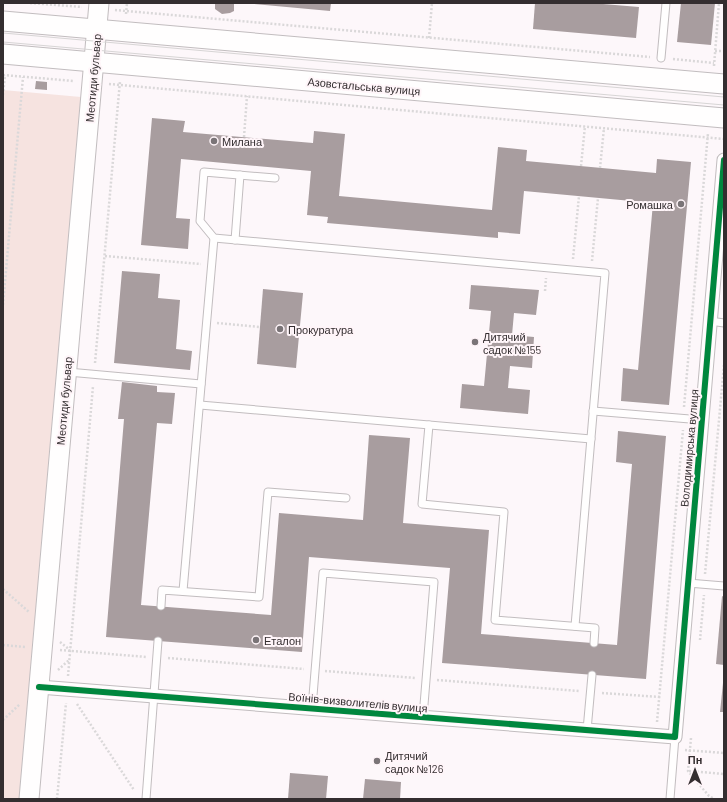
<svg xmlns="http://www.w3.org/2000/svg" width="727" height="802" font-family="Barlow,sans-serif">
	<rect width="100%" height="100%" fill="#fdf7fa"/>
	<!-- green -->
	<path fill="#f6e3e0" d="M3,90L81,97L19,799H3Z"/>
	<!-- building -->
	<g fill="#a89d9f">
		<path d="M215,3H234V11L230,13L222,14L215,9Z"/>
		<path d="M244,3H331L330,11Z"/>
		<path d="M535,3H591L639,7L636,38L533,29Z"/>
		<path d="M681,3H715L711,45L677,42Z"/>
		<path d="M36,81L47,82V90L35,89Z"/>
		<path d="M152,118L185,121L183,132L313,143L314,131L345,134L339,196L492,210L498,147L527,150L526,161L656,173L657,159L691,162L669,405L621,401L623,368L638,370L653,203L524,191L520,234L498,232V238L327,223L328,217L307,215L311,171L181,159L176,218L190,219L188,249L141,245Z"/>
		<path d="M122,271L160,274L158,298L180,300L176,349L192,351L190,370L114,363Z"/>
		<path d="M471,285L539,290L536,315L514,313L512,335L534,337L532,368L510,366L508,388L530,390L528,414L460,408L462,384L484,386L491,311L469,309Z"/>
		<path d="M263,289L303,293L296,368L257,364Z"/>
		<path d="M122,382L157,386V392L175,393L172,424L157,423L141,605L271,615L279,513L363,520L369,435L410,438L403,523L489,530L481,634L617,645L632,464L616,462L618,431L666,436L646,679L442,663L450,568L309,557L302,652L106,637L124,419H118Z"/>
		<path d="M722,596L724,597V665L716,664Z"/>
		<path d="M723,683H724V712H720Z"/>
		<path d="M290,773L328,776L326,799H288Z"/>
		<path d="M365,779L401,782L400,799H363Z"/>
	</g>
	<g fill="none" stroke-linecap="round" stroke-linejoin="round">
		<defs>
			<g id="lane">
				<path d="M661,58L666,3"/>
				<path d="M275,178L204,172L200,221L214,238L605,273L575,626"/>
				<path d="M235,240L240,175"/>
				<path d="M710,321L724,323"/>
				<path d="M68,372L201,384"/>
				<path d="M200,405L591,439"/>
				<path d="M593,411L702,420"/>
				<path d="M429,425L422,504L504,512L495,620L595,628L594,643"/>
				<path d="M688,583L724,586"/>
				<path d="M183,591L214,238"/>
				<path d="M161,606L162,590L259,597L268,492L346,498"/>
				<path d="M312,708L323,573L434,582L423,717"/>
				<path d="M587,730L592,675"/>
				<path d="M146,799L158,641"/>
				<path d="M670,799L675,737"/>
			</g>
			<path id="street" d="M39,687L675,737L724,160"/>
			<g id="secondary">
				<path d="M3,21L724,84"/>
				<path d="M3,54L724,118"/>
				<path d="M29,799L99,3"/>
			</g>
		</defs>
		<!-- lane casing -->
		<use href="#lane" stroke="#c2bdbf" stroke-width="9"/>
		<!-- street casing -->
		<use href="#street" stroke="#c2bdbf" stroke-width="15"/>
		<!-- secondary casing -->
		<use href="#secondary" stroke="#c2bdbf" stroke-width="21"/>
		<!-- path -->
		<g stroke="#dad8d9" stroke-width="2.5" stroke-dasharray="2 2" stroke-linecap="butt">
			<path d="M30,3L82,7"/>
			<path d="M115,10L650,57"/>
			<path d="M126,14L127,3"/>
			<path d="M429,38L432,3"/>
			<path d="M715,51H724"/>
			<path d="M673,59L714,63"/>
			<path d="M714,66L719,3"/>
			<path d="M3,75L74,81"/>
			<path d="M109,84L724,139"/>
			<path d="M3,95L5,75"/>
			<path d="M244,137L247,96"/>
			<path d="M581,166L585,126"/>
			<path d="M600,168L604,128"/>
			<path d="M105,256L201,264"/>
			<path d="M573,259L579,196"/>
			<path d="M592,261L598,198"/>
			<path d="M545,291L546,278"/>
			<path d="M3,305L23,77"/>
			<path d="M217,323L260,327"/>
			<path d="M95,363L120,81"/>
			<path d="M684,407L708,133"/>
			<path d="M705,574L724,365"/>
			<path d="M3,589L29,612"/>
			<path d="M700,640L704,595"/>
			<path d="M60,642L70,650"/>
			<path d="M3,645L25,647"/>
			<path d="M60,650L147,657"/>
			<path d="M168,658L304,669"/>
			<path d="M58,670L69,660"/>
			<path d="M325,671L416,678"/>
			<path d="M68,676L93,386"/>
			<path d="M437,680L579,691"/>
			<path d="M602,693L660,697"/>
			<path d="M77,704L134,790"/>
			<path d="M3,720L20,704"/>
			<path d="M657,722L683,430"/>
			<path d="M691,738L688,771L709,796L714,799"/>
			<path d="M685,750L724,753"/>
			<path d="M689,771L724,774"/>
			<path d="M57,799L66,703"/>
		</g>
		<!-- lane -->
		<use href="#lane" stroke="#fffefe" stroke-width="7"/>
		<!-- street -->
		<use href="#street" stroke="#fffefe" stroke-width="13"/>
		<!-- secondary -->
		<use href="#secondary" stroke="#fffefe" stroke-width="19"/>
		<!-- tram -->
		<g stroke="#d7d5d5" stroke-width="1">
			<path d="M3,33L724,97"/>
			<path d="M3,42L724,105"/>
		</g>
		<defs>
			<path id="cycleway" d="M39,687L675,737L724,160"/>
		</defs>
		<!-- cycleway casing -->
		<use href="#cycleway" stroke="#fff5f9" stroke-width="8"/>
		<!-- cycleway -->
		<use href="#cycleway" stroke="#00873e" stroke-width="6"/>
	</g>
	<!-- markers -->
	<g fill="#7a7477" stroke="#fff5f9" stroke-width="1.5">
		<circle cx="214" cy="141" r="4"/>
		<circle cx="681" cy="204" r="4"/>
		<circle cx="280" cy="329" r="4"/>
		<circle cx="475" cy="342" r="4"/>
		<circle cx="256" cy="640" r="4"/>
		<circle cx="377" cy="761" r="4"/>
	</g>
	<g text-anchor="middle" dominant-baseline="central" stroke-width="4" stroke-linejoin="round" paint-order="stroke">
		<!-- street labels -->
		<g font-size="11" fill="#342e30" stroke="#fff5f9">
			<text transform="translate(93 78) rotate(-85)">Меотиди бульвар</text>
			<text transform="translate(364 86) rotate(5)">Азовстальська вулиця</text>
			<text transform="translate(64 401) rotate(-85)">Меотиди бульвар</text>
			<text transform="translate(689 448) rotate(-85)">Володимирська вулиця</text>
			<text transform="translate(358 702) rotate(5)">Воїнів-визволителів вулиця</text>
		</g>
		<!-- poi labels -->
		<g font-size="11" fill="#342e30" stroke="#fff5f9" text-anchor="start">
			<text x="222" y="141">Милана</text>
			<text x="673" y="204" text-anchor="end">Ромашка</text>
			<text x="288" y="329">Прокуратура</text>
			<text x="483" y="336">Дитячий<tspan x="483" dy="13">садок №155</tspan></text>
			<text x="264" y="640">Еталон</text>
			<text x="385" y="755">Дитячий<tspan x="385" dy="13">садок №126</tspan></text>
		</g>
	</g>
	<!-- border -->
	<rect width="727" height="802" fill="none" stroke="#342e30" stroke-width="8"/>
	<!-- north arrow -->
	<g transform="translate(695 770)" stroke="#fff5f9" stroke-width="3" paint-order="stroke">
	<path d="M0-3L7 15L0 10L-7 15Z" fill="#342e30"/>
	<text y="-6" font-size="11" font-weight="bold" text-anchor="middle" fill="#342e30">Пн</text>
	</g>
</svg>
